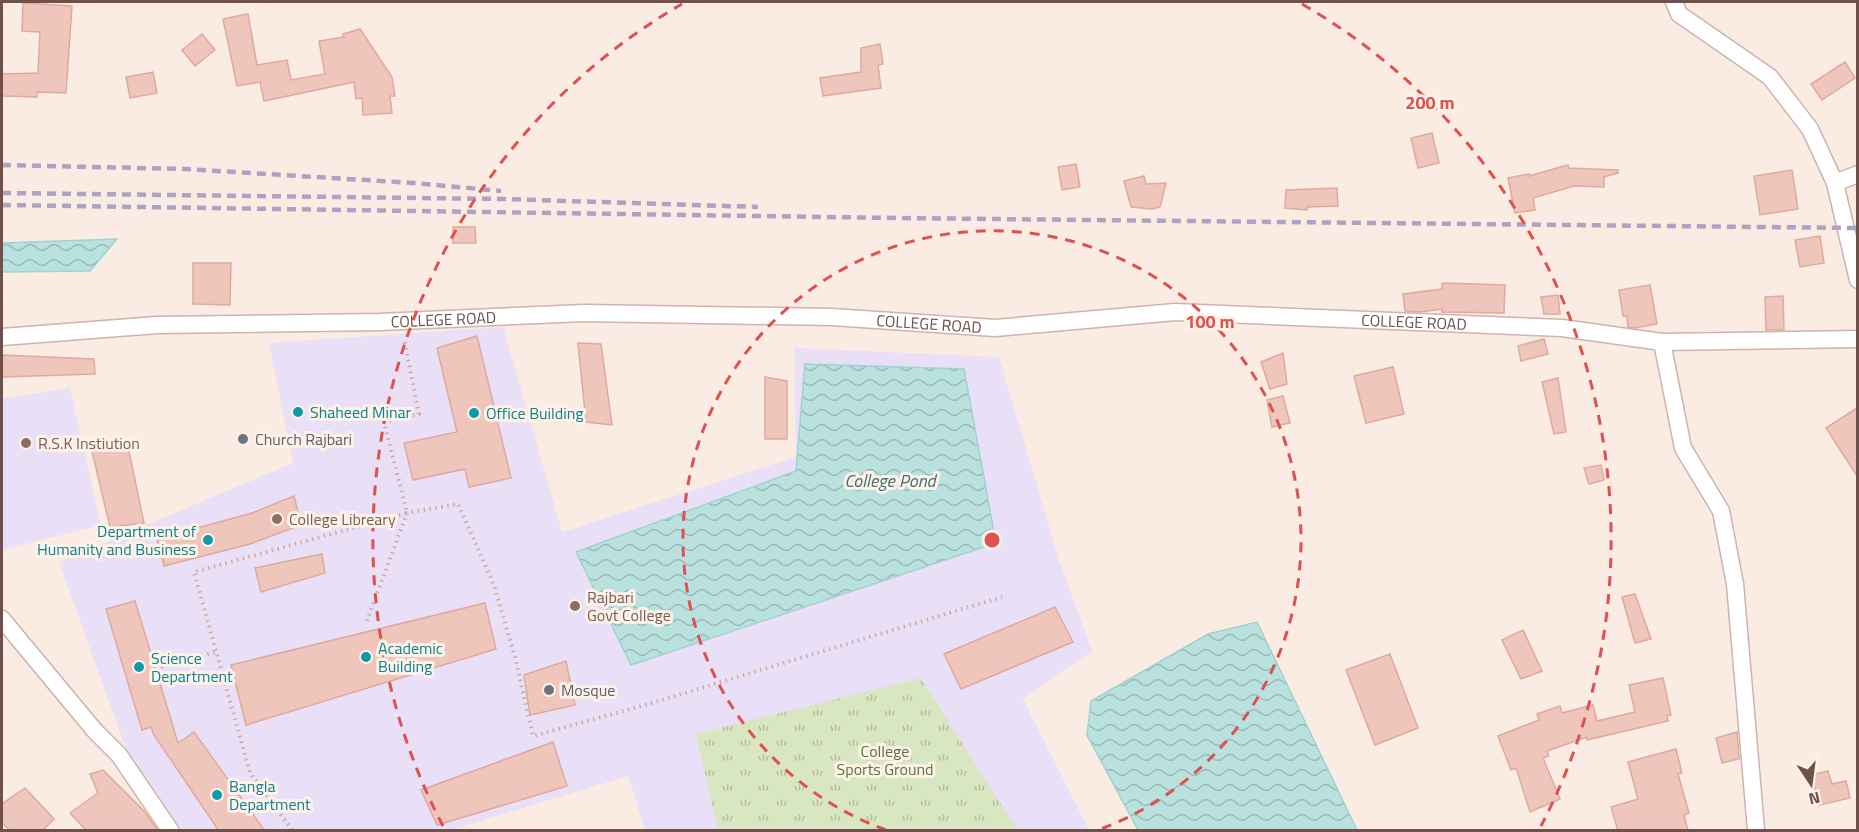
<svg xmlns="http://www.w3.org/2000/svg" width="1859" height="832" font-family="'Titillium Web',sans-serif">
	<defs>
		<pattern id="park-tufts" width="24" height="20" patternUnits="userSpaceOnUse" patternTransform="scale(1.5)"><rect width="24" height="20" fill="#d8e6c2"/><path d="M3 7l-1-3M5 7V3M7 7l1-3M15 17l-1-3M17 17v-4M19 17l1-3" fill="none" stroke="#b4bda0"/></pattern>
		<pattern id="water-waves" width="16" height="10" patternUnits="userSpaceOnUse" patternTransform="scale(1.5)"><rect width="16" height="10" fill="#b9e2df"/><path d="M0 5q4-4 8 0t8 0" fill="none" stroke="#9bbab7"/></pattern>
	</defs>
	<rect width="100%" height="100%" fill="#faece2"/>
	<!-- education -->
	<g fill="#e9dff6">
		<path d="M503,327L562,532L796,457L795,348L999,357L1059,560L1092,651L1023,699L1089,830H645L628,776L451,830H177L126,749L59,562L293,463L269,343Z"/>
		<path d="M70,388L101,525L2,550V399Z"/>
	</g>
	<!-- park -->
	<path fill="url(#park-tufts)" d="M921,678L1017,830H718L696,734Z"/>
	<!-- water -->
	<g fill="url(#water-waves)" stroke="#a0d3d0" stroke-width="1.5">
		<path d="M117,239L90,271L2,272V243Z"/>
		<path d="M805,364L964,369L996,543L631,665L576,552L796,471Z"/>
		<path d="M1257,622L1357,830H1138L1087,735L1091,701L1208,634Z"/>
	</g>
	<!-- building -->
	<g fill="#eec6bc" stroke="#dfa99e" stroke-width="1.5">
		<path d="M23,3L72,6L66,93L37,92V97L2,96V74L38,73L40,32L22,31Z"/>
		<path d="M248,14L257,65L287,60L291,80L325,74L319,41L344,37L343,34L360,29L392,77L395,96H390L392,113L363,115L362,98L356,99L354,82L264,101L260,82L237,86L223,19Z"/>
		<path d="M202,34L215,50L195,66L182,50Z"/>
		<path d="M880,44L883,64L878,65L881,88L823,96L820,78L861,72V48Z"/>
		<path d="M1845,62L1855,78L1822,100L1811,84Z"/>
		<path d="M153,72L157,93L130,98L126,77Z"/>
		<path d="M1432,133L1439,163L1418,168L1411,138Z"/>
		<path d="M1076,164L1080,187L1062,190L1058,167Z"/>
		<path d="M1568,165L1569,168L1618,170V173L1604,177V187L1574,186L1533,198L1535,210L1515,213L1508,178L1529,174V176Z"/>
		<path d="M1792,170L1798,209L1760,215L1754,176Z"/>
		<path d="M1144,176L1146,184L1166,183L1160,207L1152,209L1131,207L1124,181Z"/>
		<path d="M1337,188L1338,206L1307,207V210L1285,208L1286,190Z"/>
		<path d="M453,227H475L476,243H453Z"/>
		<path d="M1820,236L1824,263L1800,267L1795,240Z"/>
		<path d="M193,263H231L230,305L193,304Z"/>
		<path d="M1442,283L1505,285L1504,313L1442,312V309L1421,312L1405,311L1403,294L1442,289Z"/>
		<path d="M1650,285L1657,324L1635,328L1628,327L1627,316H1623L1619,290Z"/>
		<path d="M1558,295L1560,314H1544L1541,297Z"/>
		<path d="M1783,296L1784,330H1766L1765,297Z"/>
		<path d="M477,336L511,478L469,487L465,469L413,480L404,443L457,432L437,348Z"/>
		<path d="M1544,339L1548,354L1521,361L1518,346Z"/>
		<path d="M578,343L601,344L612,425L586,422Z"/>
		<path d="M1283,353L1287,384L1270,389L1261,362Z"/>
		<path d="M2,355L94,359L95,374L2,377Z"/>
		<path d="M1393,367L1404,414L1366,423L1354,376Z"/>
		<path d="M765,377L787,381V439H765Z"/>
		<path d="M1558,378L1566,432L1554,434L1542,382Z"/>
		<path d="M1283,396L1290,423L1272,427L1267,400Z"/>
		<path d="M1857,408V476L1826,428Z"/>
		<path d="M127,442L144,523L110,527L90,443Z"/>
		<path d="M1601,465L1604,480L1589,484L1584,468Z"/>
		<path d="M294,496L301,525L250,544L164,566L157,539L252,513Z"/>
		<path d="M322,554L325,573L261,592L255,568Z"/>
		<path d="M1635,594L1651,639L1635,643L1622,597Z"/>
		<path d="M135,601L178,743L194,732L265,831H219L154,735L151,727L142,730L106,609Z"/>
		<path d="M485,603L496,649L246,725L231,665Z"/>
		<path d="M1055,607L1073,642L961,689L944,654Z"/>
		<path d="M1523,630L1542,671L1521,679L1502,640Z"/>
		<path d="M1390,654L1418,728L1375,745L1346,670Z"/>
		<path d="M566,661L575,705L530,715L524,675Z"/>
		<path d="M1663,678L1671,715L1667,716L1668,721L1587,740V737L1547,751L1549,756L1543,758L1560,799L1530,812L1516,768L1511,770L1498,736L1539,720L1537,714L1560,706L1562,713L1593,705L1597,721L1635,712L1629,685Z"/>
		<path d="M1737,732L1739,759L1722,763L1716,738Z"/>
		<path d="M553,742L567,786L437,825L421,790Z"/>
		<path d="M1676,749L1682,773L1678,774L1689,813L1684,815L1688,831H1618L1611,807L1638,799L1628,762Z"/>
		<path d="M103,770L145,812L158,831H87L70,813L98,793L90,774Z"/>
		<path d="M1828,771L1832,784L1846,781L1850,798L1819,805L1811,775Z"/>
		<path d="M25,788L54,819L42,831H11L2,823V804Z"/>
	</g>
	<g fill="none" stroke-linecap="round" stroke-linejoin="round">
		<defs>
			<g id="street">
				<path d="M1674,2L1679,14L1770,77L1810,129L1835,183L1858,280"/>
				<path d="M1835,183L1858,174"/>
				<path id="s1" d="M2,337L157,325L380,322L584,313L832,317L995,328L1175,312L1562,328L1662,342L1858,339"/>
				<path d="M1662,342L1683,448L1721,511L1735,584L1756,830"/>
				<path d="M2,619L95,731L119,755L170,830"/>
			</g>
		</defs>
		<!-- street casing -->
		<use href="#street" stroke="#cdb4ad" stroke-width="19"/>
		<!-- path -->
		<g stroke="#d2a9a0" stroke-width="4" stroke-dasharray="1.5 4.5" stroke-linecap="butt">
			<path d="M367,621L407,513L458,504L494,585L515,657L533,736L645,705L1002,597"/>
			<path d="M161,667L215,652"/>
			<path d="M292,830L250,773L194,572L407,513L384,422L419,414L404,339"/>
		</g>
		<!-- street -->
		<use href="#street" stroke="#fff" stroke-width="16"/>
		<!-- rail -->
		<g stroke="#ada2c2" stroke-width="4.5" stroke-dasharray="9 6" stroke-linecap="butt">
			<path d="M2,165L185,169L414,183L501,191"/>
			<path d="M2,193L504,199L758,207"/>
			<path d="M2,205L896,218L1858,228"/>
		</g>
	</g>
	<!-- distance rings -->
	<g fill="none" stroke="#dc524f" stroke-width="3" stroke-dasharray="10 8">
		<path d="M886 830A309 309 0 1 1 1098 830"/>
		<path d="M443 826A619 619 0 0 1 682 4M1302 4A619 619 0 0 1 1541 826"/>
	</g>
	<!-- markers -->
	<g fill="#0f9aa8" stroke="#fef1e8" stroke-width="2">
		<circle cx="298" cy="412" r="6"/>
		<circle cx="474" cy="413" r="6"/>
		<circle cx="208" cy="540" r="6"/>
		<circle cx="366" cy="657" r="6"/>
		<circle cx="139" cy="667" r="6"/>
		<circle cx="217" cy="795" r="6"/>
	</g>
	<g fill="#6b7280" stroke="#fef1e8" stroke-width="2">
		<circle cx="243" cy="439" r="6"/>
		<circle cx="549" cy="690" r="6"/>
	</g>
	<g fill="#8d6e63" stroke="#fef1e8" stroke-width="2">
		<circle cx="26" cy="443" r="6"/>
		<circle cx="277" cy="519" r="6"/>
		<circle cx="575" cy="606" r="6"/>
	</g>
	<g text-anchor="middle" dominant-baseline="central" stroke-width="6" stroke-linejoin="round" paint-order="stroke">
		<!-- street labels -->
		<g font-size="16" fill="#70504b" stroke="#fef1e8">
			<text stroke="none"><textPath href="#s1" startOffset="442">COLLEGE ROAD</textPath></text>
			<text stroke="none"><textPath href="#s1" startOffset="1414">COLLEGE ROAD</textPath></text>
			<text stroke="none"><textPath href="#s1" startOffset="928">COLLEGE ROAD</textPath></text>
		</g>
		<!-- culture labels -->
		<g font-size="16" fill="#0d838f" stroke="#fef1e8" text-anchor="start">
			<text x="310" y="412">Shaheed Minar</text>
			<text x="486" y="413">Office Building</text>
			<text x="196" y="531" text-anchor="end">Department of<tspan x="196" dy="18">Humanity and Business</tspan></text>
			<text x="378" y="648">Academic<tspan x="378" dy="18">Building</tspan></text>
			<text x="151" y="658">Science<tspan x="151" dy="18">Department</tspan></text>
			<text x="229" y="786">Bangla<tspan x="229" dy="18">Department</tspan></text>
		</g>
		<!-- worship labels -->
		<g font-size="16" fill="#5b616d" stroke="#fef1e8" text-anchor="start">
			<text x="255" y="439">Church Rajbari</text>
			<text x="561" y="690">Mosque</text>
		</g>
		<!-- education labels -->
		<g font-size="16" fill="#785e54" stroke="#fef1e8" text-anchor="start">
			<text x="38" y="443">R.S.K Instiution</text>
			<text x="289" y="519">College Libreary</text>
			<text x="587" y="597">Rajbari<tspan x="587" dy="18">Govt College</tspan></text>
		</g>
		<!-- park labels -->
		<g font-size="16" fill="#5d7543" stroke="#fef1e8">
			<text x="885" y="751">College<tspan x="885" dy="18">Sports Ground</tspan></text>
		</g>
		<!-- water labels -->
		<g font-size="18" font-style="italic" fill="#407572" stroke="#fef1e8">
			<text x="890" y="480">College Pond</text>
		</g>
	</g>
	<circle cx="992" cy="540" r="9" fill="#dc524f" stroke="#fef1e8" stroke-width="3"/>
	<g font-size="18" text-anchor="middle" font-weight="bold" fill="#dc524f" stroke="#fef1e8" stroke-width="6" stroke-linejoin="round" paint-order="stroke">
		<text x="1430" y="109">200 m</text>
		<text x="1210" y="328">100 m</text>
	</g>
	<!-- border -->
	<rect width="1859" height="832" fill="none" stroke="#70504b" stroke-width="6"/>
	<!-- north arrow -->
	<g transform="translate(1811 784) rotate(167)" stroke="#fef1e8" stroke-width="4.5" paint-order="stroke">
	<path d="M0-4.5L10 22L0 15L-10 22Z" fill="#70504b"/>
	<text y="-9" font-size="16" font-weight="bold" text-anchor="middle" fill="#70504b">N</text>
	</g>
</svg>
